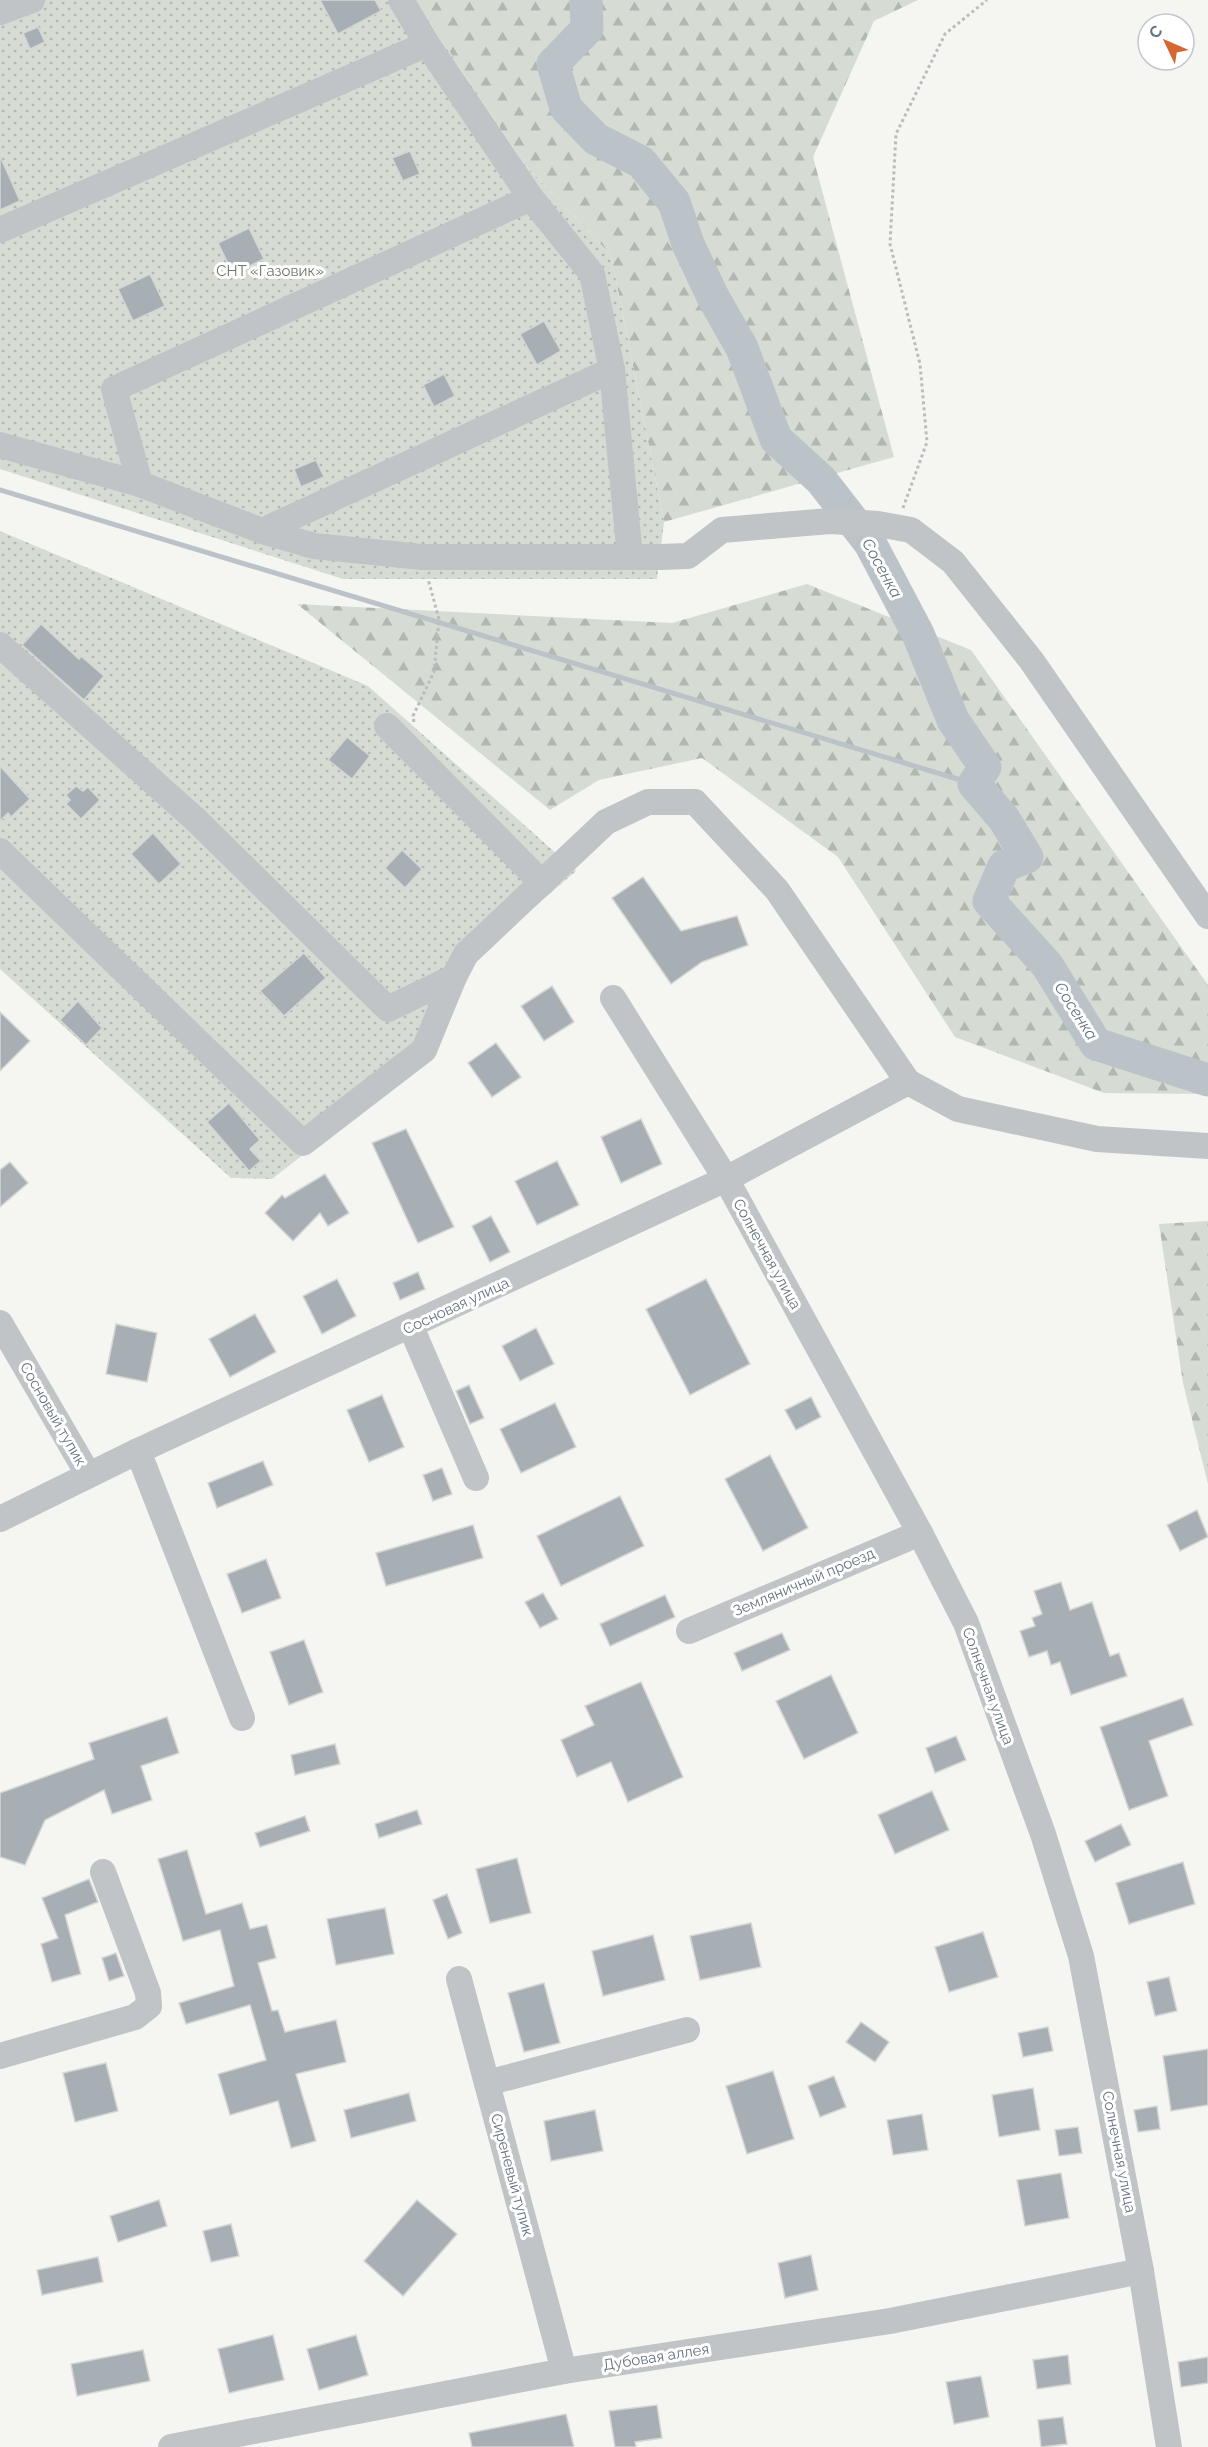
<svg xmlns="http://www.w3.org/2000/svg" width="1208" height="2447" font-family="Raleway,sans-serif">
	<defs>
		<pattern id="forest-firs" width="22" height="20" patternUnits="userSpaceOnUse" patternTransform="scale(1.5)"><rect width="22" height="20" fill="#d6dcd3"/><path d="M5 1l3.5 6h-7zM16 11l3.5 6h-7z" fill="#b1b7b1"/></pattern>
		<pattern id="garden-dots" width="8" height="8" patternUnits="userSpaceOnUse" patternTransform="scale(1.5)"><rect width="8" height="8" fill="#d6dcd3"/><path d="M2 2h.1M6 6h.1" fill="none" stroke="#b1b7b1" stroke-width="1.8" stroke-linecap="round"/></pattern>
	</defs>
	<rect width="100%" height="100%" fill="#f5f5f2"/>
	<!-- forest -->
	<g fill="url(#forest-firs)">
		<path d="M415,0H918L874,21L813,157L894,457L664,522L611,255L525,165Z"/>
		<path d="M807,584L971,650L1208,985V1094L1104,1093L955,1037L838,857L702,758L599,780L550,810L297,604L672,623Z"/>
		<path d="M1208,1221V1484L1183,1383L1159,1224Z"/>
	</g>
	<!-- garden -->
	<g fill="url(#garden-dots)">
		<path d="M0,0H415L525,165L611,255L664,522L657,579H343L0,469Z"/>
		<path d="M0,531L368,686L576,871L471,962L429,1056L272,1179L231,1178L0,969Z"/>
	</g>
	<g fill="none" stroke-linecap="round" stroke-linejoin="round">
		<!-- stream -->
		<path stroke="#bbc3c8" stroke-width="5" d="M0,490L974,784"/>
		<!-- river -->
		<path stroke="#bbc3c8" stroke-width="33" d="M586,0L587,29L553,64L566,108L596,139L641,162L674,202L688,244L713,297L742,348L776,439L821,480L870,543L918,634L953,720L985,767L974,784L1004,819L1027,857L1004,866L989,901L1047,965L1096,1044L1208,1080"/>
	</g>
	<!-- building -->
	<g fill="#a8afb4" stroke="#d6d6d4" stroke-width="1.5">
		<path d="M320,0H375L381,11L338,34Z"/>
		<path d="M38,27L45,42L30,49L23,33Z"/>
		<path d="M410,151L420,174L403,181L392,158Z"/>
		<path d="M0,156L20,201L0,210Z"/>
		<path d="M249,228L264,259L233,274L218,243Z"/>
		<path d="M150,274L165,306L133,321L118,289Z"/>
		<path d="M544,321L561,351L537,365L520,334Z"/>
		<path d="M444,374L455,396L434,407L423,385Z"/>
		<path d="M316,460L324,477L301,487L294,469Z"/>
		<path d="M41,624L79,659L81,656L104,676L84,700L22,645Z"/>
		<path d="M347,737L370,756L352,779L328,760Z"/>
		<path d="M0,766L30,799L11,817L8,813L0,821Z"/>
		<path d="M76,786L83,791L88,787L100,800L81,819L66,804L70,800L66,795Z"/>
		<path d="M153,833L181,864L159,884L131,854Z"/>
		<path d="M402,850L422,869L405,888L385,868Z"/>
		<path d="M643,877L681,931L737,916L748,945L702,962L671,984L612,898Z"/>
		<path d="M304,953L326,978L284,1016L260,991Z"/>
		<path d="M552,986L574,1022L544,1041L521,1006Z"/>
		<path d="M78,1001L102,1028L86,1045L60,1020Z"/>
		<path d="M0,1012L30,1041L0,1071Z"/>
		<path d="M496,1043L521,1077L492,1097L468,1063Z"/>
		<path d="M229,1103L260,1140L250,1149L261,1161L249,1171L207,1122Z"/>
		<path d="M641,1119L662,1164L621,1183L601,1137Z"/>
		<path d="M406,1129L454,1227L418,1243L372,1143Z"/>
		<path d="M557,1161L579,1205L537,1225L515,1181Z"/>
		<path d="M10,1162L28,1183L0,1207V1170Z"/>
		<path d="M325,1174L349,1213L328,1226L320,1213L293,1241L265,1213L282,1195L285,1198Z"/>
		<path d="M491,1216L510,1252L490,1262L472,1226Z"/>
		<path d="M418,1272L425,1289L400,1300L393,1283Z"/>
		<path d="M337,1279L356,1316L322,1334L303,1296Z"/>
		<path d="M706,1279L750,1364L690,1395L646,1309Z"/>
		<path d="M255,1314L276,1352L230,1377L209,1339Z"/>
		<path d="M116,1324L157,1333L147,1382L106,1374Z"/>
		<path d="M536,1328L554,1364L520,1381L502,1346Z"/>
		<path d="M469,1385L484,1418L470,1424L456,1391Z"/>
		<path d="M382,1395L404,1447L369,1462L347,1410Z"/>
		<path d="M811,1397L821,1417L796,1430L785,1410Z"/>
		<path d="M555,1403L576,1447L521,1473L500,1429Z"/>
		<path d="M770,1455L808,1528L763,1551L725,1479Z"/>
		<path d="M263,1461L273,1485L217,1508L208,1483Z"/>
		<path d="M442,1468L452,1494L433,1501L423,1475Z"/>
		<path d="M620,1496L644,1546L561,1586L537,1536Z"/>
		<path d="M1197,1510L1208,1537L1180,1551L1167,1525Z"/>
		<path d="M473,1525L483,1558L386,1586L376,1553Z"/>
		<path d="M266,1559L281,1598L242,1613L227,1574Z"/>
		<path d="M1061,1582L1070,1610L1092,1602L1110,1656L1119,1653L1127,1676L1071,1695L1060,1662L1051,1665L1047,1651L1029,1657L1020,1631L1035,1626L1032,1618L1042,1614L1034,1591Z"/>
		<path d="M543,1593L558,1619L540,1628L525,1602Z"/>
		<path d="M665,1595L675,1617L610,1646L600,1624Z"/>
		<path d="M782,1633L790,1650L742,1671L734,1653Z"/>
		<path d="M304,1640L323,1692L289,1705L270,1652Z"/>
		<path d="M831,1675L858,1733L804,1759L776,1701Z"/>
		<path d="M641,1682L683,1777L628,1802L611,1762L577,1777L561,1740L594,1725L585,1706Z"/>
		<path d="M1183,1698L1193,1725L1149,1741L1168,1796L1129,1810L1100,1727Z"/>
		<path d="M167,1717L179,1753L141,1766L152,1800L112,1814L104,1790L45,1820L25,1865L0,1857V1793L94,1759L89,1743Z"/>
		<path d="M956,1736L966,1760L935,1773L926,1748Z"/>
		<path d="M335,1744L340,1764L295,1775L291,1755Z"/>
		<path d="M932,1791L949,1830L895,1854L878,1815Z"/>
		<path d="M417,1810L422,1824L379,1838L375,1824Z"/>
		<path d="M305,1816L310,1831L260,1847L255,1833Z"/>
		<path d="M1121,1824L1131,1845L1095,1862L1085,1841Z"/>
		<path d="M187,1850L206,1914L242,1903L250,1929L267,1925L276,1958L258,1963L272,2011L278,2010L285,2032L336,2020L346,2062L296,2074L316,2141L291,2148L278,2101L230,2115L218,2074L266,2060L250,2005L186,2024L179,2003L234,1986L220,1930L183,1941L158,1859Z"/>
		<path d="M517,1858L531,1913L490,1923L476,1869Z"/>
		<path d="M1183,1862L1195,1904L1129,1924L1116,1883Z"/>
		<path d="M89,1879L98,1902L65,1915L81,1974L52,1982L41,1944L58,1938L42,1898Z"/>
		<path d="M447,1894L462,1933L448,1939L433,1900Z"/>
		<path d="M385,1908L394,1954L336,1965L327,1919Z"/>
		<path d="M751,1923L761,1967L700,1980L690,1936Z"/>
		<path d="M983,1932L998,1977L949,1992L935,1947Z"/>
		<path d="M653,1935L665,1980L603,1996L592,1951Z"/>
		<path d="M116,1953L124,1976L109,1981L102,1958Z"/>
		<path d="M1169,1977L1177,2011L1155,2016L1147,1982Z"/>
		<path d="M544,1983L560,2043L524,2052L508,1993Z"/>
		<path d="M861,2022L889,2042L875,2062L846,2042Z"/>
		<path d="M1048,2027L1053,2051L1023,2057L1018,2033Z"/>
		<path d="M1208,2049V2105L1171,2111L1163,2056Z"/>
		<path d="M106,2063L118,2111L75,2122L63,2073Z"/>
		<path d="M773,2071L794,2139L747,2154L726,2086Z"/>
		<path d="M834,2076L846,2107L820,2117L808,2086Z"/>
		<path d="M1033,2088L1040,2130L999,2137L992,2095Z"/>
		<path d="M409,2093L416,2121L351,2138L344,2110Z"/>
		<path d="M1157,2106L1160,2129L1138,2132L1134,2110Z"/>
		<path d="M595,2110L603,2151L551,2161L544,2121Z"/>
		<path d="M922,2114L928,2150L893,2155L887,2120Z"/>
		<path d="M1078,2127L1082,2153L1059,2156L1055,2130Z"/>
		<path d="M1061,2173L1069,2218L1025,2226L1017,2180Z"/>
		<path d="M159,2200L167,2226L118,2242L110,2216Z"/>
		<path d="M417,2200L457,2234L403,2296L364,2261Z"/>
		<path d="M231,2224L239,2256L211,2262L203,2231Z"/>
		<path d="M811,2255L818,2290L785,2298L778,2263Z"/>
		<path d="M98,2257L103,2282L42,2295L37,2270Z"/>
		<path d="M273,2335L284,2380L229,2393L218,2349Z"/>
		<path d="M356,2335L368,2375L319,2390L307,2349Z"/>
		<path d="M143,2350L150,2381L77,2396L71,2364Z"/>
		<path d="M1068,2355L1071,2384L1037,2389L1033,2360Z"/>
		<path d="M1208,2357V2383L1181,2387L1178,2362Z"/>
		<path d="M981,2376L989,2417L954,2424L946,2382Z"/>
		<path d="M657,2405L662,2438L635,2442L636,2447H615L609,2411Z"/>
		<path d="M566,2414L574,2447H472L469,2433Z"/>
		<path d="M1063,2417L1067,2444L1041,2447L1038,2420Z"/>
	</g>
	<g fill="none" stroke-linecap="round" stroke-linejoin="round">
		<!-- path -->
		<g stroke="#babcbe" stroke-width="3" stroke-dasharray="3 3" stroke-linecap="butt">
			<path d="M903,508L927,442L920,364L890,244L896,134L945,34L987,0"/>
			<path d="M414,722L413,716L434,672L439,619L428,579"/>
		</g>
		<!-- minor -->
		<g stroke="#c0c4c7" stroke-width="26">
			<path d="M401,0L427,44L531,198L592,274L612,370L630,557"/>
			<path d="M0,12L32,0"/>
			<path d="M0,230L427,44"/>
			<path d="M0,445L140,484L262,531L314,546L422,557H660L688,556L722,530L830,521L878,524L911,530L953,562L1031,660L1208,916"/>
			<path d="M140,484L114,389L531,198"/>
			<path d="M262,531L612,370"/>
			<path d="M0,645L196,820L388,1009L454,977L466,954L606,822L648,802H695L777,890L908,1082L958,1109L1097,1139L1208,1146"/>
			<path d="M387,726L542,883"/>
			<path d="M0,851L303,1143L424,1050L454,977"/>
			<path d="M613,998L726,1179L920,1533L966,1623L1043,1834L1081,1956L1141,2271L1169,2447"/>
			<path d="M0,1323L88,1474"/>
			<path d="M411,1327L476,1478"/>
			<path d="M138,1451L242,1718"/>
			<path d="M0,1519L138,1451L726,1179L908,1082"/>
			<path d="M689,1631L920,1533"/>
			<path d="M459,1979L564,2371"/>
			<path d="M0,2056L135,2017L149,2006L148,1993L103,1872"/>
			<path d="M487,2083L687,2030"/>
			<path d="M171,2447L564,2371L890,2321L1141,2271"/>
		</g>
	</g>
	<g text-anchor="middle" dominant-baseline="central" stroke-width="6" stroke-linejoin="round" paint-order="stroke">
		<!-- park labels -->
		<g font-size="15" fill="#677865" stroke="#fff">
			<text x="270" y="271">СНТ «Газовик»</text>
		</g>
		<!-- street labels -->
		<g font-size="15" fill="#667381" stroke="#fff">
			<text transform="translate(767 1254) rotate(61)">Солнечная улица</text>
			<text transform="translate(456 1306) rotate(-25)">Сосновая улица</text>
			<text transform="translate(53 1414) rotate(60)">Сосновый тупик</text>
			<text transform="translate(804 1582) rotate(-23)">Земляничный проезд</text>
			<text transform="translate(988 1686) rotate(70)">Солнечная улица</text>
			<text transform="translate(1119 2152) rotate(79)">Солнечная улица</text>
			<text transform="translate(512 2175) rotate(75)">Сиреневый тупик</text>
			<text transform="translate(656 2357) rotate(-9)">Дубовая аллея</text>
		</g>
		<!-- water labels -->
		<g font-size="16" font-style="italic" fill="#62737d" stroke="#fff">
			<text transform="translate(882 568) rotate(61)">Сосенка</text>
			<text transform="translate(1076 1011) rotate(57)">Сосенка</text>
		</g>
	</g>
	<!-- north arrow -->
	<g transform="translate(1166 42) rotate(314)"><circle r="28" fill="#ffffff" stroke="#c2c7cd" stroke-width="1.5"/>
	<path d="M0-4.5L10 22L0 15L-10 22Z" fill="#d56732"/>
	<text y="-9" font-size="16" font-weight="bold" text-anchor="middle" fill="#667381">С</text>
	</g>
</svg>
